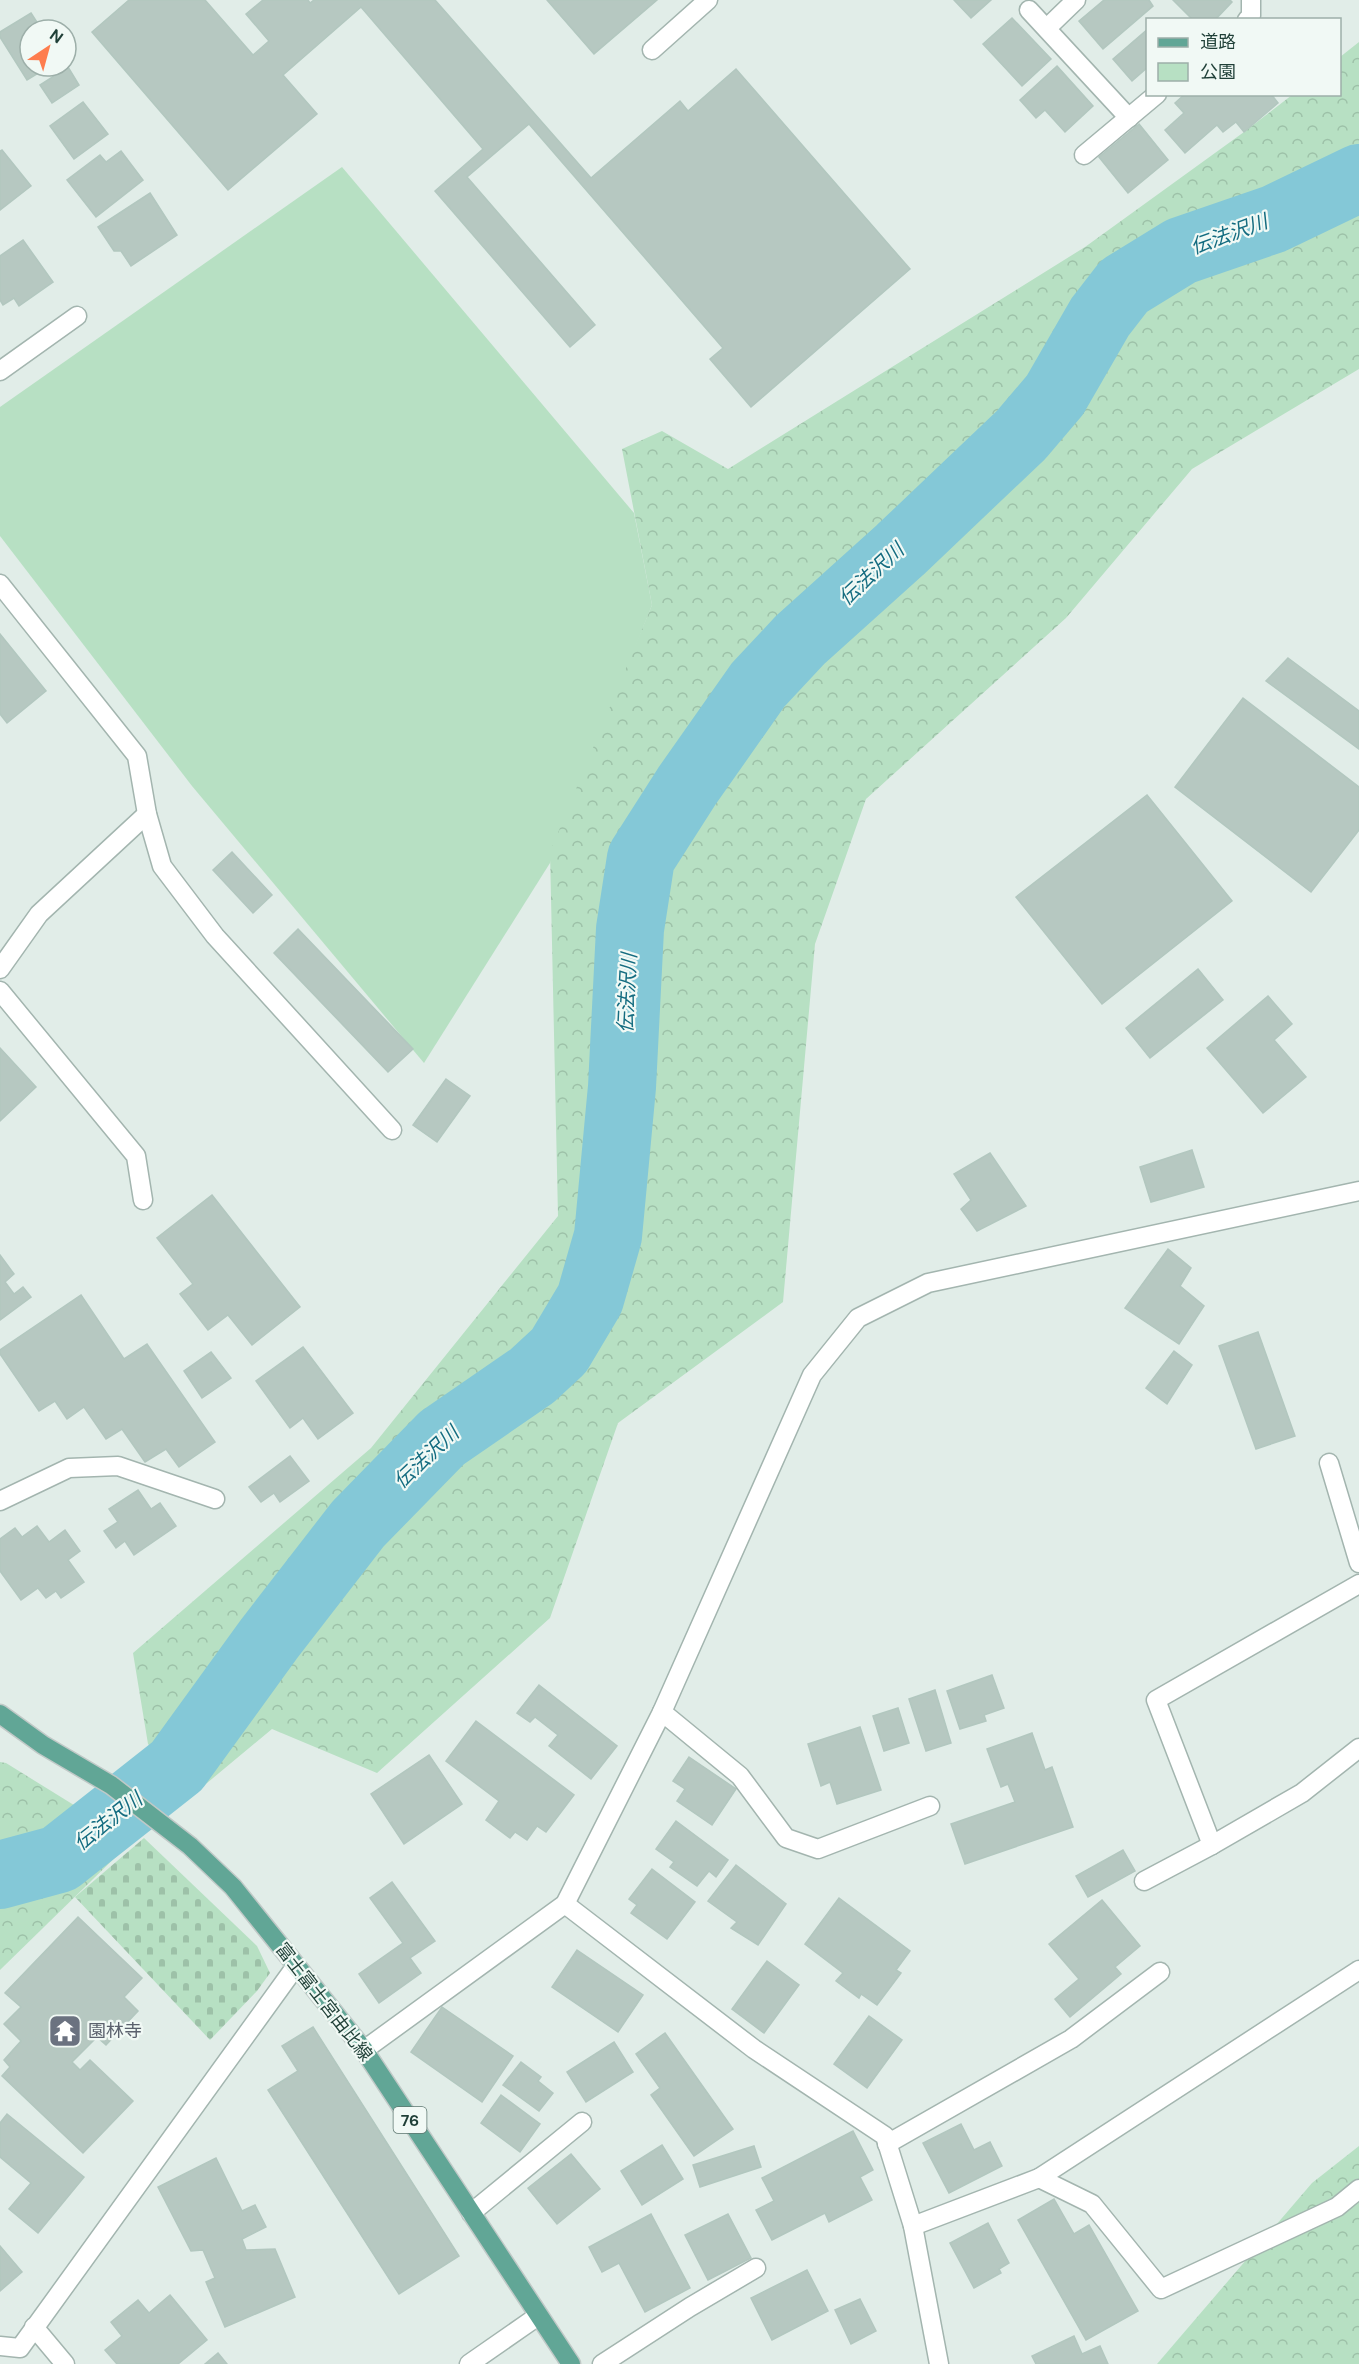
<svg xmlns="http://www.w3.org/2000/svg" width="1359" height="2364" font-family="'DM Sans','Noto Sans JP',sans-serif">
	<defs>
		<pattern id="forest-crowns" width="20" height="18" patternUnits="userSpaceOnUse" patternTransform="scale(1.5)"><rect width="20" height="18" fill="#b7e0c3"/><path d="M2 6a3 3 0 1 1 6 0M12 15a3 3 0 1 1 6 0" fill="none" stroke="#9dc1a8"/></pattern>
		<pattern id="cemetery-stones" width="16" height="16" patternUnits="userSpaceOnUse" patternTransform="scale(1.5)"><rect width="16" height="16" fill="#b7e0c3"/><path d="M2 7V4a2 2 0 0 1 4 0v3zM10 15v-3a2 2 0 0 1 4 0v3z" fill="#9dc1a8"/></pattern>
	</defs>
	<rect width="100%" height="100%" fill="#e1ede8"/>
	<!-- green -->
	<path fill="#b7e0c3" d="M342,167L634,513L652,605L550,863L424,1063L192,786L0,536V407Z"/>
	<!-- forest -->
	<g fill="url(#forest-crowns)">
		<path d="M1359,42V369L1192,469L1066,618L866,799L815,944L783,1302L618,1423L550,1618L377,1773L272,1729L195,1793L148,1744L133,1653L371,1448L558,1216L550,852L652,605L622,449L662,431L728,469L1085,247L1244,132L1292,95L1340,94V57Z"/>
		<path d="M0,1762L6,1763L132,1841L0,1970Z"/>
		<path d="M1359,2146V2364H1157L1312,2183Z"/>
	</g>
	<!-- cemetery -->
	<path fill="url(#cemetery-stones)" d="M144,1838L257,1946L270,1973L257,1991L210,2040L75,1897Z"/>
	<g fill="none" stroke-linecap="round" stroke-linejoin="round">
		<!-- river -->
		<path stroke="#84c8d7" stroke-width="68" d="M0,1875L59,1859L177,1766L269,1639L358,1524L442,1438L532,1376L559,1351L590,1299L608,1236L622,1087L630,929L641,858L687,786L758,685L800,640L900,550L1021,435L1055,395L1100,317L1124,286L1181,251L1274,219L1359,178"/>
	</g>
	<!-- building -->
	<g fill="#b6c8c1" stroke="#b2c7bf" stroke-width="1.5">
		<path d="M129,0H205L253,55L269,41L246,14L263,0H308L310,3L314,0H435L591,178L680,101L688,111L736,69L910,269L751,407L710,359L723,348L529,124L467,177L595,325L570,347L435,191L483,149L361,7L283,75L317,114L228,190L92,32Z"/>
		<path d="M547,0H657L594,54Z"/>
		<path d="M954,0H991L971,18Z"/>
		<path d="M1104,0H1149L1153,6L1103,49L1079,21Z"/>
		<path d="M1173,0H1230L1232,2L1215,20H1193Z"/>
		<path d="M31,13L42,30H30V66H50L27,80L0,37V32Z"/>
		<path d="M1012,18L1051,59L1022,86L983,44Z"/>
		<path d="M1148,29V67L1132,81L1113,59Z"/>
		<path d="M1057,66L1093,106L1065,132L1045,110L1036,118L1020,100Z"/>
		<path d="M68,67L79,85L52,103L40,85Z"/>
		<path d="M1185,94H1271L1278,103L1244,132L1236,122L1223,132L1217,125L1185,153L1165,130L1184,113L1175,103Z"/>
		<path d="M83,102L108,134L74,159L50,126Z"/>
		<path d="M1139,124L1168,160L1128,193L1099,157Z"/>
		<path d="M2,150L31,186L0,210V151Z"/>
		<path d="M121,151L143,180L96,217L67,180L100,155L106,162Z"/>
		<path d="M150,193L177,235L131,266L121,251H114L98,227Z"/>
		<path d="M23,240L53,282L19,306L14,298L3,305L0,300V256Z"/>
		<path d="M0,634L46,691L7,723L0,714Z"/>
		<path d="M1288,658L1359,711V749L1266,681Z"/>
		<path d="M1243,698L1359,787V830L1311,892L1175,787Z"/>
		<path d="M1147,795L1232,901L1102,1004L1016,897Z"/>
		<path d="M232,852L272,895L253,913L213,870Z"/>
		<path d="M298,929L413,1049L388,1072L274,953Z"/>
		<path d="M1198,969L1223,1000L1150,1058L1126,1028Z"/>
		<path d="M1268,996L1292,1024L1274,1040L1306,1077L1263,1113L1207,1048Z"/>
		<path d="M0,1048L36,1087L0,1121Z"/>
		<path d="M446,1079L470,1096L437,1142L413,1125Z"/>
		<path d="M1192,1150L1204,1187L1151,1202L1140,1167Z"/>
		<path d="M990,1153L1026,1206L977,1231L961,1209L971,1200L954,1174Z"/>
		<path d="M212,1195L300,1307L252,1345L228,1315L208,1330L180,1294L193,1284L157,1238Z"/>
		<path d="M1168,1249L1191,1268L1180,1286L1204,1306L1179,1344L1125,1308Z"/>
		<path d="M0,1255L14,1274L5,1282L14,1294L23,1287L31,1297L0,1320Z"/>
		<path d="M81,1295L124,1359L147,1344L215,1442L179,1467L166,1449L145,1462L122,1429L106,1439L84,1407L67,1419L55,1401L39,1411L0,1354V1350Z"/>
		<path d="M1258,1332L1295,1436L1256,1449L1219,1346Z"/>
		<path d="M303,1347L353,1413L318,1439L303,1418L290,1428L256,1381Z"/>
		<path d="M1174,1351L1192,1365L1167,1404L1146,1388Z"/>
		<path d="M211,1352L231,1378L202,1398L184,1371Z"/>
		<path d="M290,1456L309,1481L280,1502L274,1493L261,1502L249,1487Z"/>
		<path d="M138,1490L151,1509L160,1503L176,1526L134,1555L125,1541L116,1548L104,1531L118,1522L109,1509Z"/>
		<path d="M37,1526L49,1542L65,1530L80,1551L68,1560L84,1582L61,1598L56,1591L46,1598L38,1588L21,1600L0,1571V1539L15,1528L22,1537Z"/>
		<path d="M992,1675L1004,1708L984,1715L986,1721L960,1729L947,1691Z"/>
		<path d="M539,1685L617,1746L591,1779L549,1746L558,1735L535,1717L530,1722L517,1713Z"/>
		<path d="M935,1690L951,1743L926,1751L909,1699Z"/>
		<path d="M898,1708L909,1743L884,1751L873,1716Z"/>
		<path d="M476,1721L574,1795L546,1832L537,1826L527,1840L515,1832L510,1838L486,1820L499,1801L446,1761Z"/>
		<path d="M860,1727L881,1790L837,1804L830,1782L821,1786L808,1744Z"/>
		<path d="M1032,1733L1045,1770L1052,1767L1073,1827L965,1864L951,1824L1015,1802L1008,1784L1001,1787L987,1749Z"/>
		<path d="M429,1755L462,1804L404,1844L371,1794Z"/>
		<path d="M689,1757L736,1789L712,1825L677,1801L685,1789L673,1781Z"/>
		<path d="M676,1821L728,1860L716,1877L709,1871L697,1886L670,1867L674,1862L656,1849Z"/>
		<path d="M1123,1850L1135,1871L1088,1897L1076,1876Z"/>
		<path d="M736,1865L786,1904L758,1945L731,1928L737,1922L708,1901Z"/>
		<path d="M652,1869L695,1902L667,1939L631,1913L637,1905L629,1899Z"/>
		<path d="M392,1882L435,1941L410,1958L421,1973L379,2003L359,1974L403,1943L370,1898Z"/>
		<path d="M839,1898L910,1951L896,1970L901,1973L877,2005L861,1994L859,1998L836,1981L843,1973L805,1944Z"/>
		<path d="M1102,1900L1140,1946L1115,1967L1121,1974L1070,2017L1055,1999L1079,1979L1049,1944Z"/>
		<path d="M78,1917L142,1978L124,1997L138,2011L106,2045L97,2037L72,2062L80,2070L90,2060L133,2101L83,2153L2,2076L10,2067L4,2060L21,2041L4,2024L21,2007L5,1993Z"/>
		<path d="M577,1950L643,1995L618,2032L552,1987Z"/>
		<path d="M767,1961L799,1985L764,2033L732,2009Z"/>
		<path d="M442,2007L513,2056L482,2102L411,2052Z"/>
		<path d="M869,2016L902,2040L867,2088L834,2064Z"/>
		<path d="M313,2027L459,2256L399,2294L268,2090L298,2071L282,2046Z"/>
		<path d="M665,2033L733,2129L694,2156L651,2095L660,2088L636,2054Z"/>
		<path d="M614,2042L633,2072L586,2102L567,2072Z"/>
		<path d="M521,2062L541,2077L538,2081L553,2093L539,2111L503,2085Z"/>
		<path d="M501,2095L540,2124L520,2152L481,2123Z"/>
		<path d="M7,2114L84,2177L38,2233L9,2209L31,2183L0,2157V2123Z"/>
		<path d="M961,2124L974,2150L990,2142L1002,2166L949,2193L923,2143Z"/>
		<path d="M853,2131L873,2170L860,2177L872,2200L829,2222L825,2213L772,2240L756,2210L774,2201L762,2178Z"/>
		<path d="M662,2145L683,2179L642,2205L621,2171Z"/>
		<path d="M754,2146L761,2167L700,2187L693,2165Z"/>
		<path d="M571,2154L600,2189L557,2224L528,2188Z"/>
		<path d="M216,2158L242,2211L255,2205L266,2227L242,2239L246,2250L275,2249L295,2297L225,2327L206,2282L215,2278L203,2250L191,2251L158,2187Z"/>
		<path d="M1054,2199L1074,2234L1089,2225L1138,2311L1086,2340L1018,2220Z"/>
		<path d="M651,2214L690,2288L645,2312L619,2263L602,2272L589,2247Z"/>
		<path d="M728,2214L751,2258L708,2280L685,2235Z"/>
		<path d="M988,2223L1009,2263L999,2269L1001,2273L974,2288L950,2243Z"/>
		<path d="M0,2246L22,2272L0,2291Z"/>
		<path d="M807,2270L828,2311L772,2340L751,2298Z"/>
		<path d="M170,2295L207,2340L178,2364H117L105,2350L122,2336L111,2322L138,2300L149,2313Z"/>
		<path d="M860,2299L876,2331L851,2344L835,2310Z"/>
		<path d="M1074,2336L1082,2354L1100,2346L1108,2364H1036L1032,2356Z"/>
		<path d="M218,2353L227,2364H205Z"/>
	</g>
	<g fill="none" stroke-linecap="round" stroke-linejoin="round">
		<defs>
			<g id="service">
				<path d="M1029,10L1129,118"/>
				<path d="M1247,20L1251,16V0"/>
				<path d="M1047,28L1076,0"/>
				<path d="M1084,155L1157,94"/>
				<path d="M1329,1463L1359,1563"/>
				<path d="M1359,1584L1156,1700L1212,1845L1302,1793L1359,1748"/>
				<path d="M1144,1881L1212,1845"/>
				<path d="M1039,2178L1359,1970"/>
				<path d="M471,2213L582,2122"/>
				<path d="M913,2226L1039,2178L1092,2204L1161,2289L1337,2207L1359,2189"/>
				<path d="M602,2364L690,2307L756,2268"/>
			</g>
			<g id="minor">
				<path d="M652,50L708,0"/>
				<path d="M0,371L77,316"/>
				<path d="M0,584L137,756L147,814L162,866L215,936L392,1130"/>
				<path d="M0,969L39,914L147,814"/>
				<path d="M0,991L136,1156L143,1200"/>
				<path d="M0,1501L69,1468L118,1466L215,1499"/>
				<path d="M662,1712L740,1776L786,1838L818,1849L930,1806"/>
				<path d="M565,1904L754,2049L885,2136L913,2226L939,2364"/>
				<path d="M364,2050L565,1904L662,1712L812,1375L858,1318L928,1283L1359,1191"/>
				<path d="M887,2144L1071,2039L1160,1972"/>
				<path d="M34,2327L65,2364"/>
				<path d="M0,2346L20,2348L296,1966"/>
				<path d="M469,2364L538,2316"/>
			</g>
			<path id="primary" d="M0,1714L43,1745L111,1785L190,1846L233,1887L364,2050L571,2364"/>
		</defs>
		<!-- service casing -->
		<use href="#service" stroke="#a3b5af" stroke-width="21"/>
		<!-- minor casing -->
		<use href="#minor" stroke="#a3b5af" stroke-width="21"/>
		<!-- primary casing -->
		<use href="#primary" stroke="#c0c9c7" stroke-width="21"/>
		<!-- service -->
		<use href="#service" stroke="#fff" stroke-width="18"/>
		<!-- minor -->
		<use href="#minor" stroke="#fff" stroke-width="18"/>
		<!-- primary -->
		<use href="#primary" stroke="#61a696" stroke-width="18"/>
	</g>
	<!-- icons -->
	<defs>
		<symbol id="temple-square" viewBox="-11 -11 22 22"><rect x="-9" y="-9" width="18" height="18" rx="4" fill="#6b7280" stroke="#f1f9f5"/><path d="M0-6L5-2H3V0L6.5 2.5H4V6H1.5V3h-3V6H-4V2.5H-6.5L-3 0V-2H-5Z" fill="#fff"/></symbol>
	</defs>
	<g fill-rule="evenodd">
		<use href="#temple-square" x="46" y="2012" width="38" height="38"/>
	</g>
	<g text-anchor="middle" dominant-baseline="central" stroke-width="4.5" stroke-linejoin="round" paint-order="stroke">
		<!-- shield labels -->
		<rect fill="#f1f9f5" stroke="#5e7770" stroke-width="1.5" x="393.5" y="2107" width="33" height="26" rx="4.5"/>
		<g font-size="16" font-weight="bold" fill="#1f3f37">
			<text x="410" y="2120">76</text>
		</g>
		<!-- street labels -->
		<g font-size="18" fill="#1f3f37" stroke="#f1f9f5">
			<text transform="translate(324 2002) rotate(52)">富士富士宮由比線</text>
		</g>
		<!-- worship labels -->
		<g font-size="18" fill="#5b616d" stroke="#f1f9f5" text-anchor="start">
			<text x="88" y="2031">園林寺</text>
		</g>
		<!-- water labels -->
		<g font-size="20" font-style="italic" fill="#146c80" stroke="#f1f9f5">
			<text transform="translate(1229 234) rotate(-20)">伝法沢川</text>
			<text transform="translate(871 574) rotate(-43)">伝法沢川</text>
			<text transform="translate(627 993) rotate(-87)">伝法沢川</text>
			<text transform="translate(426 1457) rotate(-43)">伝法沢川</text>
			<text transform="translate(108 1821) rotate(-38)">伝法沢川</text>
		</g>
	</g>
	<!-- legend -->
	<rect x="1146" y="18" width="195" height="78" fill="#f1f9f5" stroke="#9dafa9" stroke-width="1.5"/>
	<rect x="1158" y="38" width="30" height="9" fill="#61a696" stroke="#9dafa9" stroke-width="1.5"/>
	<text x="1200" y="48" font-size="18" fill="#1f3f37">道路</text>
	<rect x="1158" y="63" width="30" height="18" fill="#b7e0c3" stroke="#9dafa9" stroke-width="1.5"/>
	<text x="1200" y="78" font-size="18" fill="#1f3f37">公園</text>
	<!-- north arrow -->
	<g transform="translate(48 48) rotate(36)"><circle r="28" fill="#f1f9f5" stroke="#9dafa9" stroke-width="1.5"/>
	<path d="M0-4.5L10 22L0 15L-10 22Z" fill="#fe7d4e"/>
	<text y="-9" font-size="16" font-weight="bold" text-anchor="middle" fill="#1f3f37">N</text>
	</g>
</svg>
